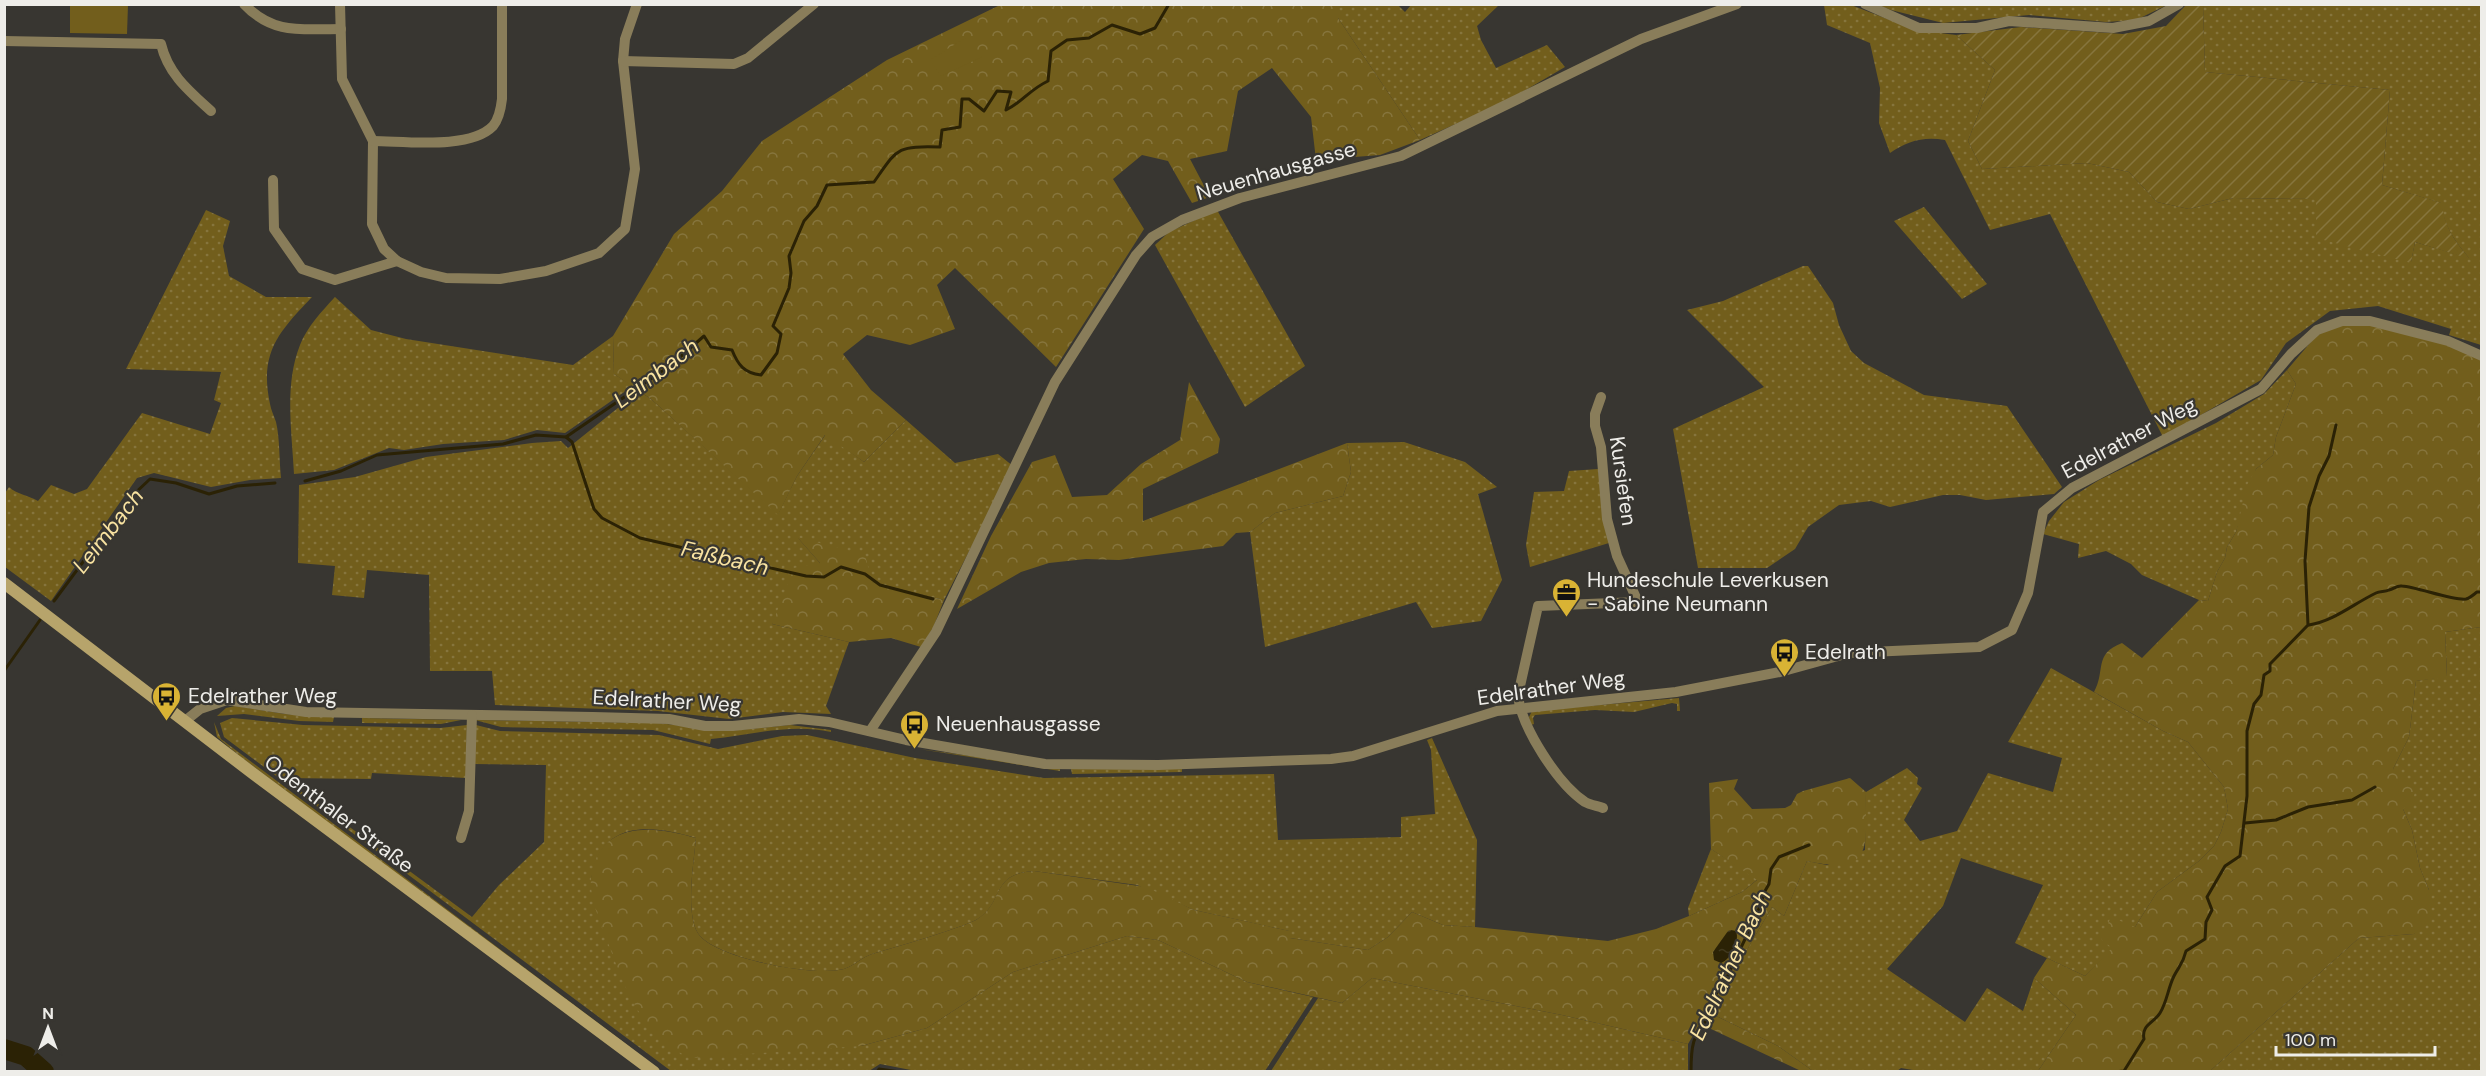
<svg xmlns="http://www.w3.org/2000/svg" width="2486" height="1076" font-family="'DM Sans',sans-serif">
	<defs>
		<pattern id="grass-dots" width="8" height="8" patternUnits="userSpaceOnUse" patternTransform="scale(1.5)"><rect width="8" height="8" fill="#725e1c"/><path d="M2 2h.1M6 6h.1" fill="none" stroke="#86753d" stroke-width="1.8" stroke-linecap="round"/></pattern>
		<pattern id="forest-crowns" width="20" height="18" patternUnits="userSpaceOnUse" patternTransform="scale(1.5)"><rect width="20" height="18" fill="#725e1c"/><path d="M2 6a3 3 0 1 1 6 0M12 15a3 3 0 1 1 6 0" fill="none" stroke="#86753d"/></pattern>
		<pattern id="garden-furrows" width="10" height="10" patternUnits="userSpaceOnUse" patternTransform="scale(1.5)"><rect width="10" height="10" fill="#725e1c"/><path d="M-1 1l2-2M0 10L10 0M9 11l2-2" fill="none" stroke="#86753d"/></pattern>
		<pattern id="water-ripples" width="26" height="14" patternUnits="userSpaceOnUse" patternTransform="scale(1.5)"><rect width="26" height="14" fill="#2b2205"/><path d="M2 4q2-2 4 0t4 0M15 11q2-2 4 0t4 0" fill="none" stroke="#40381d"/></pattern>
	</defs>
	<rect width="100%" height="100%" fill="#383631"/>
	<!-- grass -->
	<g fill="url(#grass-dots)">
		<path d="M1338,5H1398L1405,12L1411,5H1499L1477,26L1481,40L1496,68L1547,45L1565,67L1507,101L1420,140L1338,18Z"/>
		<path d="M1824,5H1851L1916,30L1956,35L1995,70L1968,141L1982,169L2087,163L2129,172L2157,202L2189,209L2233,198L2316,199L2411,262L2415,242L2469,258C2454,240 2444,226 2441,203L2382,185L2390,90L2205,72L2203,5H2481V345L2449,335L2451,329L2378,306L2330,311L2286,343L2261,380L2163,437L2050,214L1990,230L1945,140C1924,136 1907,141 1890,153L1879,123L1880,88L1870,43L1827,25Z"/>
		<path d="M1878,5H2167L2136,20L2106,22L2029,15L1943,23L1891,10Z"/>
		<path d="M1924,207L1987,284L1962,299L1894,221Z"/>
		<path d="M206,210L230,221L223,246L229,276L266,297H312C279,332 259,352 270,404C271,410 274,416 276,422C280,439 279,460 281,478L250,480L211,487L154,473L137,478L51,601L5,567V493L9,487C18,495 28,495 38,501L51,485L74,494L87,489L142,413L210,434L221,403L214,400L221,372L126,369Z"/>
		<path d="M1217,210L1305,366L1245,407L1155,245L1169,232Z"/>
		<path d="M1803,266H1808L1833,303L1839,325L1851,351L1864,363L1924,395L2007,406L2062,487L2054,494L1986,500L1960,495H1943L1890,507L1871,501L1839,505L1808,527L1795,549L1767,568H1698L1673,429L1764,387L1687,310L1723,301Z"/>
		<path d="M335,297L371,330L406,339L573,365L613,336L614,374L633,386L565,433L537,430L504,440L443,444L404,450L389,448L334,470L294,474C292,432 284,385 300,345C307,327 322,311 335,297Z"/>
		<path d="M2287,370L2296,384L2276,437L2273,455L2256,469L2236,532L2227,547L2225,558L2217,572L2208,601L2199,600L2142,575L2131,564L2106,551L2078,558L2079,544L2043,534L2049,521L2064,502L2099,480L2216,423L2264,394Z"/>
		<path d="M639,391L651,399L778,514L797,476L826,434L864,462L906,420L955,463L998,454L1013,466L944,600L871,582L798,538L820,563L772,624L849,642L826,706L831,714L783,712L729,719L658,711L495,705L492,671H430L429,575L367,570L364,598L332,595L335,566L298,563L299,485L355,477L426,457L532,443L561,441L568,448Z"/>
		<path d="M1404,442L1465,462L1497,487L1478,494L1502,580L1481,621L1432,628L1416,602L1265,647L1250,532L1275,513L1343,496L1351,472L1347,443Z"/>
		<path d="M1598,469L1609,543L1530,567L1526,545L1534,492L1564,491L1569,471Z"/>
		<path d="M2481,627V1071H2210L2359,938L2414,934L2429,890L2420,868L2412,830L2403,809L2393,769L2409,737L2416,681L2447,676L2445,632Z"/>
		<path d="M2051,668L2163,731L2188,742L2224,787L2228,809L2221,832L2214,846L2199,861L2157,892L2135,927L2085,976L2015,943L2043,885L1961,858L1943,906L1887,969L1965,1022L1987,988L2023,1011L2034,978L2076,1015L2038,1071H1919L1901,1068L1897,1071H1813L1778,1046L1710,1013L1772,907L1784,916L1807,861L1827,865L1865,850L1866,792L1907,768L1918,778L1917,784L1922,788L1904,820L1920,841L1957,831L1988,773L2053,792L2062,758L2008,742Z"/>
		<path d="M1679,698L1680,711H1677V704L1672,703L1634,712L1595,710L1535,715L1533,718L1534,724L1531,725L1529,717L1532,711Z"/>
		<path d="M235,706L285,714L334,717L333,722L299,721L244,714L217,716L226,708Z"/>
		<path d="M232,718L303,725L440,728L467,725L466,778L372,773L371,779L283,778L472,917L499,885L544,842L546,765L474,764L476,725L500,731L659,735L718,749L782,736L807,735L915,758L1044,778L1274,774L1278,840L1401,837V817L1435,814L1431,750L1427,740L1432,738L1477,840L1475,927L1443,925L1412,912L1388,937L1368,950L1290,938L1289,931L1194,910L1137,885L1034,871C989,874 1005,904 976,920C968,924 958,927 950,930C924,939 898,946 872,954C862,957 854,966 844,969C814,977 721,959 700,936C684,918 694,861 696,838C663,828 617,819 598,856C594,863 593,872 591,879L861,1046L927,1028L1013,972L1127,936L1158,940L1247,982L1313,997L1265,1071H916L880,1064L869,1071H671L224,737L220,723Z"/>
		<path d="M362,718L461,720L441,724L362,723Z"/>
		<path d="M475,720L658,723L728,731L790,725L831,730V732C790,723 752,735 711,739L710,744L653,730L501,727Z"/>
		<path d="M214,722L221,739L630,1047L629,1048L241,757L217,737Z"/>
		<path d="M919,749L1060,768V771Z"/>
		<path d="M1182,767V772L1072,774L1071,769Z"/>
		<path d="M1711,849L1758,879L1742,892L1689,916L1688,908Z"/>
		<path d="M1372,978L1562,1015L1688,1044V1071H1271L1318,998L1342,1003Z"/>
	</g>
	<!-- forest -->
	<g fill="url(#forest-crowns)">
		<path d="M1000,5H1338V18L1420,140L1380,155L1316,160L1311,117L1272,68L1238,91L1227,151L1190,159L1210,197L1192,203L1168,161L1142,155L1113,179L1144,229L1056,367L955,268L937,285L955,329L910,345L867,335L843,354L871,390L906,420L864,462L825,435L797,476L778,515L651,399L614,374L613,336L674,234L722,191L762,141L887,60Z"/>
		<path d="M2341,323L2405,329L2481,357V627L2445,632L2447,677L2416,681L2409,737L2393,769L2415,791L2413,801L2403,809L2412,830L2420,868L2429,890L2431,915L2414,934L2359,938L2210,1071H2038L2076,1015L2034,978L2047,958L2085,976L2112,948L2101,939L2111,917L2135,927L2157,892L2199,861L2214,846L2221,832L2228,809L2224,787L2188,742L2163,731L2094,692C2106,671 2093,654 2122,643L2142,658L2199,600L2208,601L2217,572L2225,558L2227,547L2236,532L2247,485L2256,469L2273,455L2276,437L2296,384L2287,370L2316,336Z"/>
		<path d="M1189,382L1220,439L1218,453L1143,489V521L1347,443L1351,472L1343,496L1275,513L1250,532L1236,533L1223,546L1119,560L1086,559L1049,563L1021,572L957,609L991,536L1032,462L1055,455L1072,497L1107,495L1141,464L1180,440Z"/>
		<path d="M797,537L865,555L872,582L944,600L933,628L921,647L891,638L849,642L772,624L794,568L820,563Z"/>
		<path d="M1850,778L1866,792C1865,846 1876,876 1807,861L1784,916L1772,907L1710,1013L1707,1012L1688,1044L1562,1015L1372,978L1342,1003L1247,982L1158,940L1127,936L1013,972L927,1028L861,1046L691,1058C645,1039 626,992 610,948C603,928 589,899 591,878C598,820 654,825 696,838C694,861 684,918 700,936C720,959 814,977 844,969C854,966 862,957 872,954C898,946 924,939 950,930C958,927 968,924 976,920C1005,903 989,874 1034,871L1146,887L1194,910L1290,931V938L1368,950L1388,937L1412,912L1443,925L1475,927L1608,941L1656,929L1689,916L1742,892L1757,880L1711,849L1709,783L1738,779L1734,789L1752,809L1785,808L1791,805L1797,794L1803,791Z"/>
		<path d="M1712,1014L1778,1046L1813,1071H1801L1711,1029H1704Z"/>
	</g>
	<!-- park -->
	<g fill="#725e1c">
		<path d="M70,5H128L127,34L70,33Z"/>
		<path d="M965,38L982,57L941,76L930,60Z"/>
	</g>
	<!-- garden -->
	<path fill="url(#garden-furrows)" d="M2186,5H2203L2205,72L2390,90L2382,185L2442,203C2444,227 2455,241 2470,259L2415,242L2411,263L2316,238V199L2233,198L2189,209L2157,202L2129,172L2087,163L1982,169L1968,141L1995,70L1956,35L2021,27L2123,34L2166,26Z"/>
	<!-- water -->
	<path fill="url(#water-ripples)" d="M1731,930L1736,931C1740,942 1731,959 1721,963L1714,960L1713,952L1728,931Z"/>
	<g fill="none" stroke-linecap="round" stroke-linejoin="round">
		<!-- stream -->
		<g stroke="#2b2205" stroke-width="3">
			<path d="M566,437L572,442L594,509L602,518L640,538L806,576L824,577L841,567L865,574L880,585L933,599"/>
			<path d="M305,481L341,471L377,455L503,444L536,435L566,437L671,365L704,336L711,347L732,350C738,365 744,373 761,375L777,353L781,334L773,326L789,288L791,273L789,256L804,221L817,206L827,185L874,182C898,148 896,146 940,147L942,130L960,127L962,99H969L984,111L997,91L1011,92L1006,110C1024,101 1029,90 1048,81L1051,51L1067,40L1089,38L1112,25L1140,34L1155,28L1169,4"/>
			<path d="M54,601L132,496L150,479L176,483L209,494L237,486L275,483"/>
			<path d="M2309,625C2334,621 2353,604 2376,593C2380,591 2385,592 2389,590C2394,589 2397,585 2402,586C2417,587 2454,601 2466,599C2470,598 2473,595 2477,592H2482"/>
			<path d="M4,671L40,620"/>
			<path d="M2245,823L2276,820L2308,807L2352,800L2375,787"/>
			<path d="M877,1072L879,1069L900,1072"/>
			<path d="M1691,1072C1691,1047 1692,1035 1710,1016V1003L1726,979L1757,914L1765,891L1769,884L1771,869L1779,857L1809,845"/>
			<path d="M2114,1072L2124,1071L2144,1039C2141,1025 2154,1023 2160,1013C2167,1002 2168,988 2174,976C2179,966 2183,964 2186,951L2205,939L2206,922L2212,910L2207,897L2225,866L2240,856L2247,796V731L2254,704L2261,695L2264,675L2270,671V664L2308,625L2305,561L2309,507L2319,476L2329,456L2336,425"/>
		</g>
		<!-- river -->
		<path stroke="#2b2205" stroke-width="20" d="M4,1049L26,1056L44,1072"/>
		<!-- minor -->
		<g stroke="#897d5a" stroke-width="10">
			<path d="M244,4C273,35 302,29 341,29"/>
			<path d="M340,4L342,79L373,141L372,224L384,249L397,261L421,272L446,278L500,279L546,271L599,253L625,229L635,169L623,61L625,39L637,4"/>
			<path d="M1865,4L1919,28H1977L2009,21L2113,28L2149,21L2179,4"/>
			<path d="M4,41L161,44C168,74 189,91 211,111"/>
			<path d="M623,61L734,64L748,58L814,4"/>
			<path d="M373,141C404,141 470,150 493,126C498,120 501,108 502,99V4"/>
			<path d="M273,180L274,229L302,269L335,280L397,261"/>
			<path d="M1601,397L1595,414V426L1601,447L1607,519L1617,556L1638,602L1538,606L1518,695C1521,727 1558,784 1585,802C1590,805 1598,806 1603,808"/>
			<path d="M185,721L200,709L227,700L306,712L593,717L669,719L705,726H733L799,719L829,722L906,740L1045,764L1158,765L1331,759L1353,756L1497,711L1676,692L1780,672L1849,653L1979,647L2012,630L2028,593L2043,512L2072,488L2261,389L2291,354L2317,330L2342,321H2370L2448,341L2482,356"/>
			<path d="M870,731L936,632L1055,382L1136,255L1152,237L1182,220L1240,198L1401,156L1641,39L1737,4"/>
			<path d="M461,838L469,811L472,715"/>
		</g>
		<!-- secondary -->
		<path stroke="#b7a46b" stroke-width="12" d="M4,583L251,772L654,1072"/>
	</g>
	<!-- icons -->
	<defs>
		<symbol id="office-pin" viewBox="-11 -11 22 30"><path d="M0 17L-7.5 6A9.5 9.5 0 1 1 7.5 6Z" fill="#d9b334" stroke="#383631"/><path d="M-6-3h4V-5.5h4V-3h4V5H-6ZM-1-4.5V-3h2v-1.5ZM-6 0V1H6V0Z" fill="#111"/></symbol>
		<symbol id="bus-pin" viewBox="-11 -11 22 30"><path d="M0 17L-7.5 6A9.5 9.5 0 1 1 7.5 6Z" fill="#d9b334" stroke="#383631"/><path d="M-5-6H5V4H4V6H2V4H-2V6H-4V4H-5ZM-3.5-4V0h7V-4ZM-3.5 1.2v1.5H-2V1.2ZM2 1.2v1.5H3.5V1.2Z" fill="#111"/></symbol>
	</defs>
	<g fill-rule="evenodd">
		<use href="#office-pin" x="1550" y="576" width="33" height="45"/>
		<use href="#bus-pin" x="1768" y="636" width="33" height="45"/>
		<use href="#bus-pin" x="150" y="680" width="33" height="45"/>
		<use href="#bus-pin" x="898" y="708" width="33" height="45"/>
	</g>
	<g text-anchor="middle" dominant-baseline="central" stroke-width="4.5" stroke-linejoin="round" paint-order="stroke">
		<!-- street labels -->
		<g font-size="21" fill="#eeede9" stroke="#383631">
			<text transform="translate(1276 171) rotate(-16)">Neuenhausgasse</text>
			<text transform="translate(2129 438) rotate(-28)">Edelrather Weg</text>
			<text transform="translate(1623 481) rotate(82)">Kursiefen</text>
			<text transform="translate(1551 688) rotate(-8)">Edelrather Weg</text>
			<text transform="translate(667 701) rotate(3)">Edelrather Weg</text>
			<text transform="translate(339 814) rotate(37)">Odenthaler Straße</text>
		</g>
		<!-- poi labels -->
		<g font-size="21" fill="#eeede9" stroke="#383631" text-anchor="start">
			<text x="1587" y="580">Hundeschule Leverkusen<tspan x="1587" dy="24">- Sabine Neumann</tspan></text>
			<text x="1805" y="652">Edelrath</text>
			<text x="188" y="696">Edelrather Weg</text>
			<text x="936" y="724">Neuenhausgasse</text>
		</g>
		<!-- water labels -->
		<g font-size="22" font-style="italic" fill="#f9e3a1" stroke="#383631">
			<text transform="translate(656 373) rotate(-37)">Leimbach</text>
			<text transform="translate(108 531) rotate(-52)">Leimbach</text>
			<text transform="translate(725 558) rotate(13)">Faßbach</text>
			<text transform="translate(1730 965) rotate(-65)">Edelrather Bach</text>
		</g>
	</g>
	<!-- border -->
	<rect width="2486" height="1076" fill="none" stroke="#eeede9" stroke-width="12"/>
	<!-- north arrow -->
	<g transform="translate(48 1028)" stroke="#383631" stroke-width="4.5" paint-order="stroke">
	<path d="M0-4.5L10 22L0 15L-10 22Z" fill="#eeede9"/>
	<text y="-9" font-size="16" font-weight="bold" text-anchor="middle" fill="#eeede9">N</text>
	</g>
	<!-- scale -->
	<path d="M2276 1046v9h159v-9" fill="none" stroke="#eeede9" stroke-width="3"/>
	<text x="2285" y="1046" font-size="18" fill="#eeede9" stroke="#383631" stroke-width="4.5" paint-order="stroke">100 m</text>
</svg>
